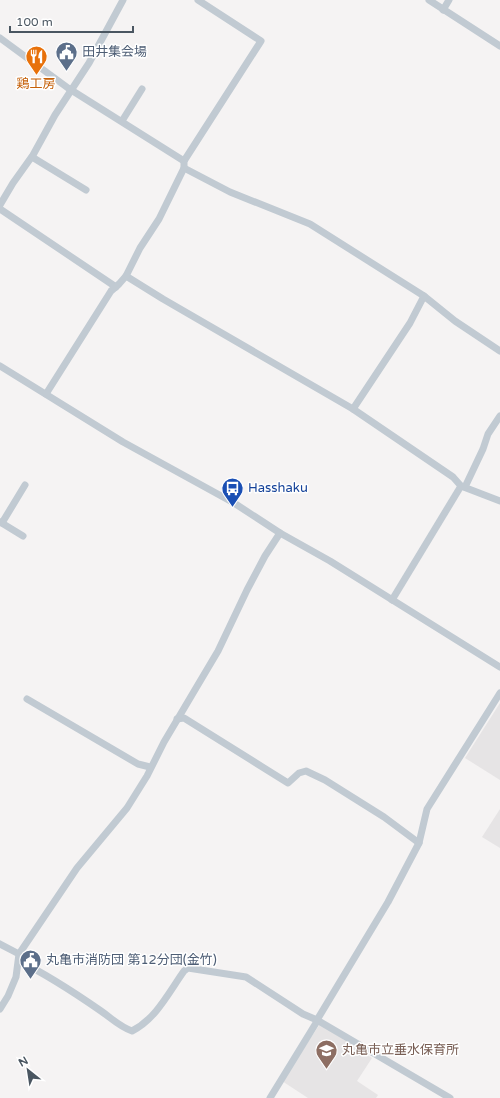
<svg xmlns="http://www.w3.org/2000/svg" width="500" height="1098" font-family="'Varela Round','Noto Sans JP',sans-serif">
	<rect width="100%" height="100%" fill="#f5f3f3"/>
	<!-- education -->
	<g fill="#e6e4e5">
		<path d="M500,703V780L465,758Z"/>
		<path d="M500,809V848L482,837Z"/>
		<path d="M320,1024L372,1058L357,1081L378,1095L376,1098H308L282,1081Z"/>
	</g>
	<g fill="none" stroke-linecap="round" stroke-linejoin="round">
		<!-- minor -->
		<g stroke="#c1cad2" stroke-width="7">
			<path d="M429,0L500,46"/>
			<path d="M443,10L449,0"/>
			<path d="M0,38L68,88L184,161"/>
			<path d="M122,121L142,89"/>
			<path d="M32,157L86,190"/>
			<path d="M184,168L230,192L310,224L424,296L455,321L500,351"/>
			<path d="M0,205L13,183L33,155L55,115L89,63L123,0"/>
			<path d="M0,209L116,287"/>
			<path d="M126,276L163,299L353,409L453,477L461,486L500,501"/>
			<path d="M0,366L123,442L234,503L280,533L330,561L500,667"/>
			<path d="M46,394L111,291L119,284L126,276L140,248L159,219L184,168V161L261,41L198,0"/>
			<path d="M353,409L410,323L424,296"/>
			<path d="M465,487L483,449L488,434L500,416"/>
			<path d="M0,522L23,536"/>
			<path d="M2,523L25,485"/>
			<path d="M392,600L461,486"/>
			<path d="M27,699L138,764L150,767"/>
			<path d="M177,719L184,718L288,783L299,773L306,771L325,780L384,817L419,843"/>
			<path d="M0,944L19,954"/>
			<path d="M19,961C48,975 75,993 101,1011C111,1018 120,1027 132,1031C156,1019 169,992 184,971L188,968L246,977L303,1014L317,1020L450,1098"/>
			<path d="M0,1009L8,996L16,977L19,954L77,868L127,808L147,776L164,742L218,651L247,590L265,556L280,533"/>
			<path d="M270,1098L316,1023L317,1020L388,902L419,843L427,809L500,693"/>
		</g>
	</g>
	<!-- icons -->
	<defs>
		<symbol id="civic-pin" viewBox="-11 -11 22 30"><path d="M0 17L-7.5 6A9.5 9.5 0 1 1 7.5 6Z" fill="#5c6f8a" stroke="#fff"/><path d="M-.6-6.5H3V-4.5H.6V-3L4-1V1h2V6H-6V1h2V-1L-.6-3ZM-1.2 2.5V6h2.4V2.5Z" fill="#fff"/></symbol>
		<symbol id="restaurant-pin" viewBox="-11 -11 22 30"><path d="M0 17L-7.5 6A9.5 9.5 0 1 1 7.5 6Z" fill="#e8710a" stroke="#fff"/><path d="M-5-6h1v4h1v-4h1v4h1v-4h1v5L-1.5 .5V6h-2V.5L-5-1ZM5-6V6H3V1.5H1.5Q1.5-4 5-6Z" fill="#fff"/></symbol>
		<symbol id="bus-pin" viewBox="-11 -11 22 30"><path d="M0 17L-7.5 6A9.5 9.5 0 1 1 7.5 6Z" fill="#1a4fb4" stroke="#fff"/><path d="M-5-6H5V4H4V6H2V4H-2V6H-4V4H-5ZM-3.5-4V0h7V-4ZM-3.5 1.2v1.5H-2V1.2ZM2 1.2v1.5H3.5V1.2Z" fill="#fff"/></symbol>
		<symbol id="school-pin" viewBox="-11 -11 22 30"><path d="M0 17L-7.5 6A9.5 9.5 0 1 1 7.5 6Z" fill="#8d6e63" stroke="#fff"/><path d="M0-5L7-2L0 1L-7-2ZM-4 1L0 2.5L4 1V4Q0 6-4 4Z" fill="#fff"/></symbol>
	</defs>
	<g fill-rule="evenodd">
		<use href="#civic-pin" x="54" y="40" width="25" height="34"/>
		<use href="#restaurant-pin" x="24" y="44" width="25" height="34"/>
		<use href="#bus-pin" x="220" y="476" width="25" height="34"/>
		<use href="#civic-pin" x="18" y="948" width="25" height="34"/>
		<use href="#school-pin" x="314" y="1038" width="25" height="34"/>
	</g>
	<g text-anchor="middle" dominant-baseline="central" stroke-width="3" stroke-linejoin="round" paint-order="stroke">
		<!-- service labels -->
		<g font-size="13" fill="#4e5e75" stroke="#fff" text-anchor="start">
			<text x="82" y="52">田井集会場</text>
			<text x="46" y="960">丸亀市消防団 第12分団(金竹)</text>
		</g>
		<!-- food labels -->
		<g font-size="13" fill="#c56008" stroke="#fff">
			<text x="36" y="84">鶏工房</text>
		</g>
		<!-- transit labels -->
		<g font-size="13" fill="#164399" stroke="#fff" text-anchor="start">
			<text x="248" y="488">Hasshaku</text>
		</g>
		<!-- education labels -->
		<g font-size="13" fill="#785e54" stroke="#fff" text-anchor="start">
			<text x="342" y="1050">丸亀市立垂水保育所</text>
		</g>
	</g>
	<!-- north arrow -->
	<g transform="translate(28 1070) rotate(330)" stroke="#ffffff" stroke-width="3" paint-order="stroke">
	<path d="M0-3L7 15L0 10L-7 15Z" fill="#4a5661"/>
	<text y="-6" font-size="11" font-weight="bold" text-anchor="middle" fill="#4a5661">N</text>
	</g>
	<!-- scale -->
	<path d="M10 26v6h123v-6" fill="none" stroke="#4a5661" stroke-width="2"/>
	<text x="16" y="26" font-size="12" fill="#4a5661" stroke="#ffffff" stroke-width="3" paint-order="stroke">100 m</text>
</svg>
